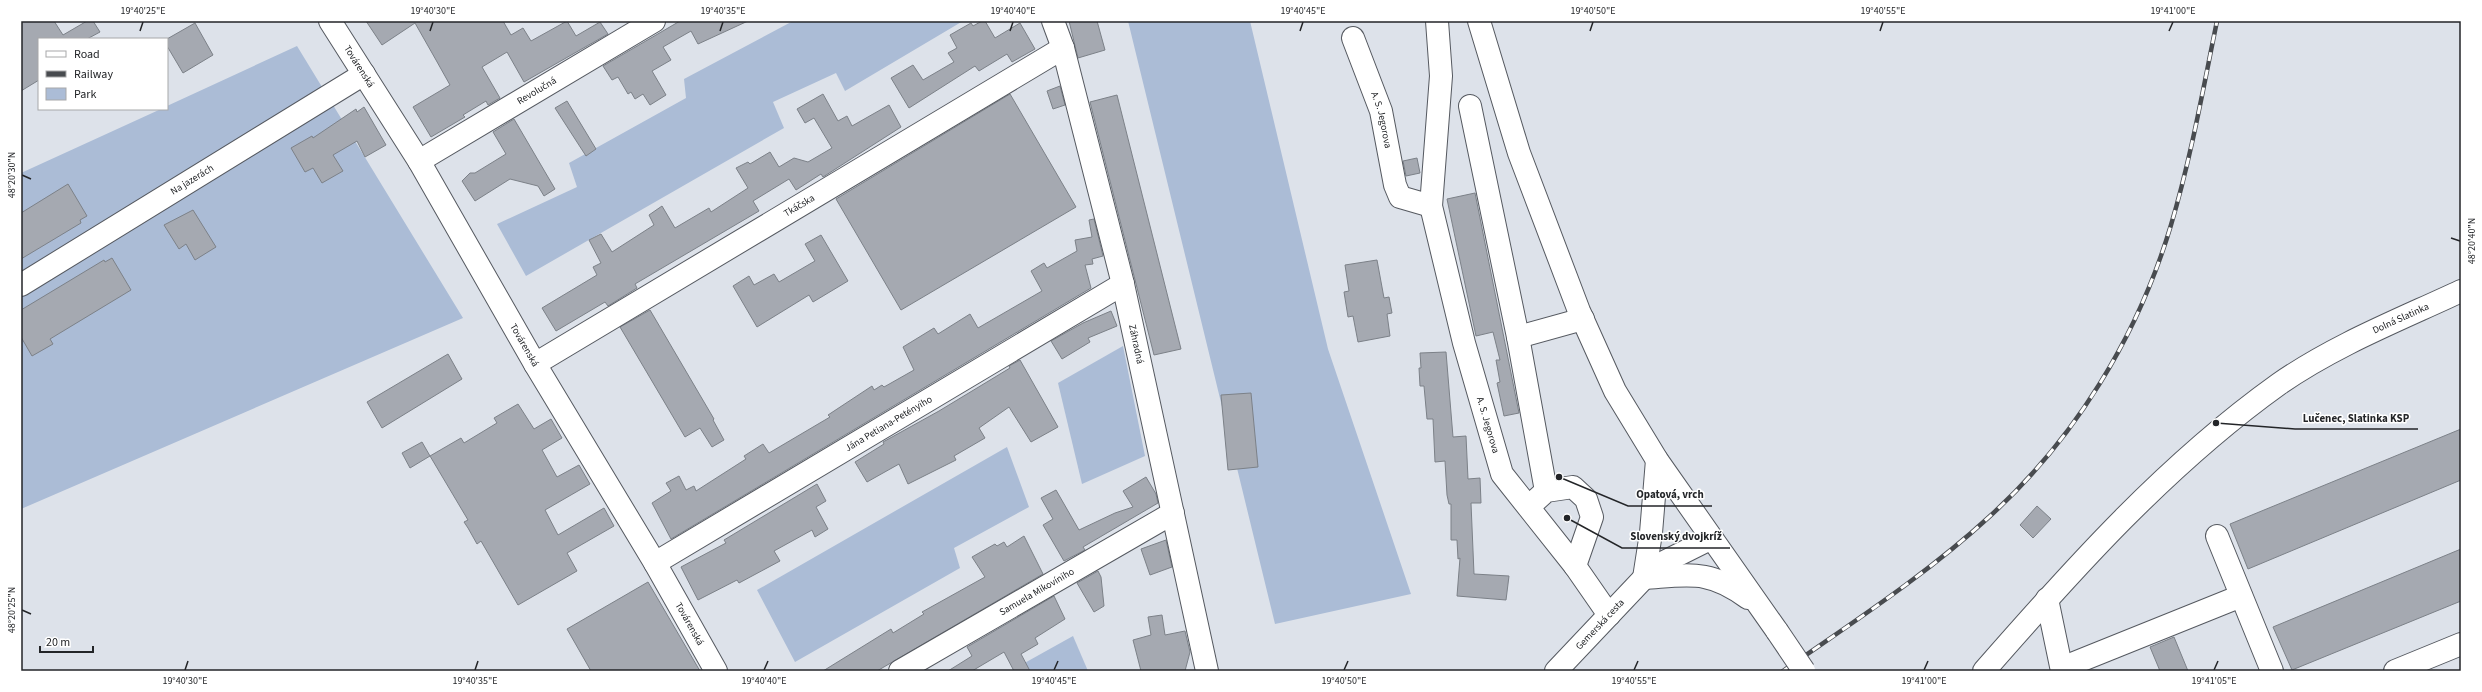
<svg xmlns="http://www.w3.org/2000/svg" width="2482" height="692" font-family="'Source Sans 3',sans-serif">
	<rect width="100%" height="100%" fill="#dde2ea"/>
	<!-- green -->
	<g fill="#abbcd6">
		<path d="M793,21H963L845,91L836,73L773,102L784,128L526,276L497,224L577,187L569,163L686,98L684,79Z"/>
		<path d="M1128,21H1250L1328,349L1411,594L1275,624Z"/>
		<path d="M297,46L463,318L21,509V173L161,109H167V106Z"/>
		<path d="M1123,346L1145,456L1082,484L1058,383Z"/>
		<path d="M1007,447L1029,507L954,548L960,568L795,662L757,590Z"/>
		<path d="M1073,636L1088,671H1010Z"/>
	</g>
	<!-- building -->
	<g fill="#a5a9b1" stroke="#7c8188">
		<path d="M21,21H54L63,35L87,21H93L100,32L87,39H39V80L21,91Z"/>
		<path d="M366,21H503L511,35L523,28L531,41L567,21L576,36L600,22L608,34L524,82L507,52L482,67L500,98L488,105L486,101L463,115L465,117L431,137L413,107L450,85L436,60L415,23L382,45Z"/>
		<path d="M680,21H748L698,44L691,31L663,47L671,60L652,71L666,95L650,105L643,94L635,99L631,92L628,94L618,77L612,80L603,66Z"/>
		<path d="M982,21H985L995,38L1020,23L1035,49L1012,62L1007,54L979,71L975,66L909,108L891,78L913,65L923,80L954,62L948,53L957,48L950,35L971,23L973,26Z"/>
		<path d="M1069,21H1097L1105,50L1078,58Z"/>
		<path d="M195,23L213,55L183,73L167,46V39Z"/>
		<path d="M1060,86L1065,105L1053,109L1047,91Z"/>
		<path d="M823,94L838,121L847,116L852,126L889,105L901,127L823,177L821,174L796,190L789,179L753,201L759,211L635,284L637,288L608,306L605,302L556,331L542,308L597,275L593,267L601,263L589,240L601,234L612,252L654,225L649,215L662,206L675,228L709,208L711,212L748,188L736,168L748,162L750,164L770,152L779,167L794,158L808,162L832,148L814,118L805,123L797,109Z"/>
		<path d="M1010,94L1076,207L901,310L836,199Z"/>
		<path d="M1117,95L1181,349L1154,355L1090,102Z"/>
		<path d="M567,101L596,149L586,156L555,108Z"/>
		<path d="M364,107L386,145L365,157L357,141L333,155L343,171L322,183L313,168L305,172L291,148L312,136L313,138L356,109L357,112Z"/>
		<path d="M514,119L555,189L544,196L538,186L510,179L475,201L462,181L470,173H475L506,154L493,132Z"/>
		<path d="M1417,158L1420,173L1406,176L1403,161Z"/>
		<path d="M68,184L87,216L80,220L81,223L21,259V213Z"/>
		<path d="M1475,193L1519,413L1504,416L1497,383L1500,382L1496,360H1500L1493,332L1476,336L1447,199Z"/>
		<path d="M193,210L216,247L195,260L186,244L179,249L164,225Z"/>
		<path d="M1094,219L1103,256L1092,259L1093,264L1085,265L1091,288L671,539L652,503L671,491L666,483L679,476L686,490L694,486L696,491L746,459L744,456L763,444L769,453L830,417L828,415L872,386L874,390L882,385L884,387L914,370L903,347L934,328L938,334L970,314L978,328L1042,291L1031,271L1044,263L1047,268L1077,251L1075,240L1092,237L1089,220Z"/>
		<path d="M821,235L848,281L813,302L809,295L757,327L733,286L749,276L754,285L774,274L779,282L815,261L805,244Z"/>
		<path d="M112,258L131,290L50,339L53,344L32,356L21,337V310L104,260L105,262Z"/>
		<path d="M1377,260L1384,298L1389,297L1392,313L1387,314L1390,336L1358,342L1353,316L1348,317L1344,292L1349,291L1345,265Z"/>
		<path d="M650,310L714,419L713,420L724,440L712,447L700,428L685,437L620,327Z"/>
		<path d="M1111,311L1117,326L1088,338L1090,342L1062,359L1051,341L1083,323Z"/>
		<path d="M1446,352L1453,437L1466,436L1468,479L1480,478L1481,503H1471L1474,574L1509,576L1506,600L1457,596L1460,558L1458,559L1457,540H1451V504H1449L1447,495L1445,461L1435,462L1433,419H1427L1424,386H1420L1419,368H1421L1420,353Z"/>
		<path d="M448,354L462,379L382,428L367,402Z"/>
		<path d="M1020,360L1058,427L1031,442L1009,407L979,428L985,438L954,456L956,460L908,484L899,464L867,482L855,462L884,444L883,442L939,411L1010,368L1009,366Z"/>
		<path d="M1251,393L1258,467L1228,470L1221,395Z"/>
		<path d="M518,404L534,429L551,419L562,438L542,450L557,477L579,465L590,484L545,510L558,535L604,508L614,526L567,553L577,571L518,605L481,541L477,544L468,528L464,522L468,520L430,456L461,438L464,443L497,423L494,418Z"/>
		<path d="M2461,429V480L2248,569L2230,524Z"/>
		<path d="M422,442L430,456L410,468L402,453Z"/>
		<path d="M1146,477L1156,494L1158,503L1083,547L1085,550L1064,561L1043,525L1053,519L1041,498L1056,490L1079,530L1115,513L1133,507L1123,491Z"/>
		<path d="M817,484L826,501L816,507L828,529L815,537L812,530L774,551L780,561L739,583L737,580L698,600L681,567L726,543L724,540Z"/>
		<path d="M2037,506L2051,519L2033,538L2020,525Z"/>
		<path d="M1024,536L1043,574L877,671H823L891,629L893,633L924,614L922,612L985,577L972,557L995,544L997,546L1004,542L1007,547Z"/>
		<path d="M1166,540L1172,567L1150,575L1141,549Z"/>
		<path d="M2461,549V601L2292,670L2273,627Z"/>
		<path d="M1098,571L1101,577L1104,606L1094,612L1077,583Z"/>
		<path d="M648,582L700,671H591L567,629Z"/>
		<path d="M1054,596L1065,619L1035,638L1038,644L1021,654L1030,671H1014L1004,652L972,671H948L972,656L967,647Z"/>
		<path d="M1162,615L1165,635L1185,631L1190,652L1185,671H1141L1133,640L1151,635L1148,617Z"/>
		<path d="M2174,637L2188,671H2160L2150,647Z"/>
	</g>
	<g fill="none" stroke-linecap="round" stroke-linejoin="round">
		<defs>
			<g id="minor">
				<path id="s1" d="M330,21L419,161L535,364L655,563L716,671"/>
				<path id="s2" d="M1053,21L1063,48L1123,284L1207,671"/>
				<path id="s3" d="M1437,21L1441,76L1431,206L1464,343L1502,474L1575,566L1609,615"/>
				<path id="s4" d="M1353,38L1381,111L1395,185L1400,197L1431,206"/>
				<path d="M1470,106L1518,337L1546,491"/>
				<path id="s5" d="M419,161L654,21"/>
				<path id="s6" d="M21,285L364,74"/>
				<path d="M1518,337L1583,319"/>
				<path id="s7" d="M535,364L1063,48"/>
				<path d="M1535,501L1546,491L1573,487L1586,499L1592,517L1575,566"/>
				<path d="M2217,536L2272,671"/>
				<path id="s8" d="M655,563L1123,284"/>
				<path d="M2047,599L2062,671"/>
				<path d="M2062,668L2241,596"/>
				<path id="s9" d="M900,671L1173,513"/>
				<path id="s10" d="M1984,671C2074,568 2167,464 2279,384C2335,345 2399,320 2461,291"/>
				<path d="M2395,671L2461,644"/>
			</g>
			<g id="major">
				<path d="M1479,21L1519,153L1579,311L1615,391L1657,460L1777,631"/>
				<path d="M1644,578C1690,575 1709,569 1748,598"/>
				<path d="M1644,578L1651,533L1657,460"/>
				<path id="s11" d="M1556,671L1644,578L1664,562L1710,539"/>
			</g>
		</defs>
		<!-- minor casing -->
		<use href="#minor" stroke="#555960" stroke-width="24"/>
		<!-- major casing -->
		<use href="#major" stroke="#555960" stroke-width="24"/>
		<!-- minor -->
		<use href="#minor" stroke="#fff" stroke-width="22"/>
		<!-- major -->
		<use href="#major" stroke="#fff" stroke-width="22"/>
		<defs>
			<path id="rail" d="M1783,671C1853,622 1926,575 1989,517C2075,439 2138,336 2171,225C2191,158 2203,89 2217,21"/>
		</defs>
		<!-- rail casing -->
		<use href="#rail" stroke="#484b4f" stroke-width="4.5"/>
		<!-- rail -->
		<use href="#rail" stroke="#fff" stroke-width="3" stroke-dasharray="9" stroke-linecap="butt"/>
		<defs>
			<path id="major-bridge" d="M1777,631L1804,671"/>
		</defs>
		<!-- major-bridge casing -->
		<use href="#major-bridge" stroke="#555960" stroke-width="24" stroke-linecap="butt"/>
		<!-- major-bridge -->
		<use href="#major-bridge" stroke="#fff" stroke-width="22"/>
	</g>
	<!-- ticks -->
	<path fill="none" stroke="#232528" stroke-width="1.5" d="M140,31L143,22M430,31L433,22M720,31L723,22M1010,31L1013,22M1300,31L1303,22M1590,31L1593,22M1880,31L1883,22M2169,31L2173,22M22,175L31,179M2451,238L2460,241M22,610L31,614M185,670L188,661M475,670L478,661M764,670L768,661M1054,670L1058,661M1344,670L1348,661M1634,670L1638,661M1924,670L1928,661M2214,670L2218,661"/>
	<g text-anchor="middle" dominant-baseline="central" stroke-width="3" stroke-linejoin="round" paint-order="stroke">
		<!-- street labels -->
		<g font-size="10" fill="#232528" stroke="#fff">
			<text stroke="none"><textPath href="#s1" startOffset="54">Továrenská</textPath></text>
			<text stroke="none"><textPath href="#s5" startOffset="137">Revolučná</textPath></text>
			<text stroke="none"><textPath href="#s4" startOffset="87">A. S. Jegorova</textPath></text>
			<text stroke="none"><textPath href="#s6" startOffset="201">Na jazerách</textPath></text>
			<text stroke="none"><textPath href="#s7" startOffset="308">Tkáčska</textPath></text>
			<text stroke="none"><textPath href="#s10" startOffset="551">Dolná Slatinka</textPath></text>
			<text stroke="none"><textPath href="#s2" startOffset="334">Záhradná</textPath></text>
			<text stroke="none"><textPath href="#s1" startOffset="378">Továrenská</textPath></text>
			<text stroke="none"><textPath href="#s8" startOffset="272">Jána Petiana-Petényiho</textPath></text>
			<text stroke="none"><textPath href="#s3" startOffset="412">A. S. Jegorova</textPath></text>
			<text stroke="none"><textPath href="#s9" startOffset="158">Samuela Mikovíniho</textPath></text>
			<text stroke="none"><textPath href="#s1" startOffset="702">Továrenská</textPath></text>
			<text stroke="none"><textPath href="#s11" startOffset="64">Gemerská cesta</textPath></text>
		</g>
	</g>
	<!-- callouts -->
	<path fill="none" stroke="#232528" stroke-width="1.5" d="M2216 423L2295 429H2418M1559 477L1628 506H1712M1567 518L1622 548H1730"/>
	<g fill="#232528" stroke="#fff" stroke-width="1.5">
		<circle cx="2216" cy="423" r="4"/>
		<circle cx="1559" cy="477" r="4"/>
		<circle cx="1567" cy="518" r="4"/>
	</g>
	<g font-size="11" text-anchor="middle" font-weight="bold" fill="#232528" stroke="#fff" stroke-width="3" stroke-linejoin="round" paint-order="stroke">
		<text x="2356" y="422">Lučenec, Slatinka KSP</text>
		<text x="1670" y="498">Opatová, vrch</text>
		<text x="1676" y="540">Slovenský dvojkríž</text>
	</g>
	<!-- border -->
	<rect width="2482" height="692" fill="none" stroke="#ffffff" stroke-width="44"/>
	<!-- legend -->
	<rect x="38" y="38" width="130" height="72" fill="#ffffff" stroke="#a7a8a9"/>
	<rect x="46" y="51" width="20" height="6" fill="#ffffff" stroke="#a7a8a9"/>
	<text x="74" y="58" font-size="12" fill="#232528">Road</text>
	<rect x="46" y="71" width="20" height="6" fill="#484b4f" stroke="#a7a8a9"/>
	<text x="74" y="78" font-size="12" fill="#232528">Railway</text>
	<rect x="46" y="88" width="20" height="12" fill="#abbcd6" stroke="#a7a8a9"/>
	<text x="74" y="98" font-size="12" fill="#232528">Park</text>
	<!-- scale -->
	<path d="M40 646v6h53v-6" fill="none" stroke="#232528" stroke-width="2"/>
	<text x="46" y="646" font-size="12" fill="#232528" stroke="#ffffff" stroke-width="3" paint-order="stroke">20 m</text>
	<rect x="22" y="22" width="2438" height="648" fill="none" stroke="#232528" stroke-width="1.5"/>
	<g font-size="10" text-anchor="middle" fill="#232528">
		<text x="143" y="14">19°40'25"E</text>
		<text x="433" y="14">19°40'30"E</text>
		<text x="723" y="14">19°40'35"E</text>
		<text x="1013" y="14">19°40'40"E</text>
		<text x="1303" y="14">19°40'45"E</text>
		<text x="1593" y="14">19°40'50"E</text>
		<text x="1883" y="14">19°40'55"E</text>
		<text x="2173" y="14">19°41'00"E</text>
		<text transform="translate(11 175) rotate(-90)" y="4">48°20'30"N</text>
		<text transform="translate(2471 241) rotate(-90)" y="4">48°20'40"N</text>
		<text transform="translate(11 610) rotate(-90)" y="4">48°20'25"N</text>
		<text x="185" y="684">19°40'30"E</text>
		<text x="475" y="684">19°40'35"E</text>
		<text x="764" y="684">19°40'40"E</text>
		<text x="1054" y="684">19°40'45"E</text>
		<text x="1344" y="684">19°40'50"E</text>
		<text x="1634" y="684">19°40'55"E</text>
		<text x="1924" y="684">19°41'00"E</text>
		<text x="2214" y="684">19°41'05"E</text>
	</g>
</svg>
